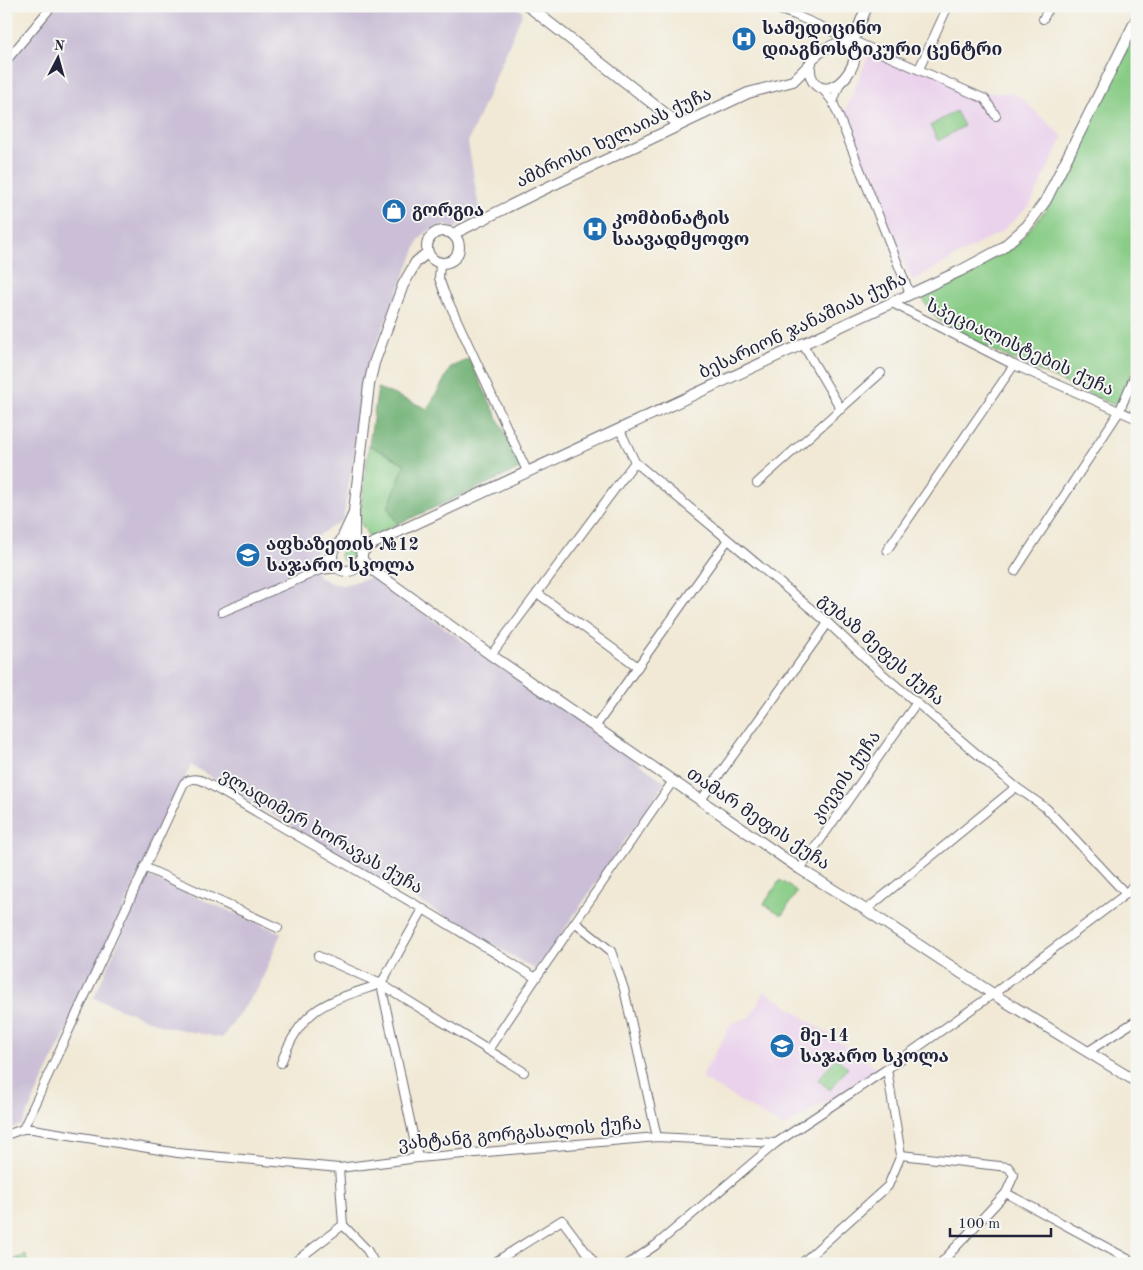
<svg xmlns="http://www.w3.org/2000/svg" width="1143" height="1270" font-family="'Old Standard TT','Noto Serif Georgian',serif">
	<rect width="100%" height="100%" fill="#f6f6f2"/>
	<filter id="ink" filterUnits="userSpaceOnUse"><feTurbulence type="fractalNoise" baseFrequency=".02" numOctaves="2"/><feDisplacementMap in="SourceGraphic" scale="10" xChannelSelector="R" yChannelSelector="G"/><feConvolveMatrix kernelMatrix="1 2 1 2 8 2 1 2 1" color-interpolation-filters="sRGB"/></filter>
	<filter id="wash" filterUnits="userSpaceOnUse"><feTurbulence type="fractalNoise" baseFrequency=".0096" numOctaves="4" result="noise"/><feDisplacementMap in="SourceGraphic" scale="20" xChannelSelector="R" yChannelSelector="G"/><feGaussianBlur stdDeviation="1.12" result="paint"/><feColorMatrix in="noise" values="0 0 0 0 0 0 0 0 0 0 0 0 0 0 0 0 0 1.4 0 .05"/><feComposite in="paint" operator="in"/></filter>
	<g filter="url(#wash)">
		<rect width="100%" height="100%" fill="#f1e9d5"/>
		<!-- built -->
		<g fill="#ead1ec">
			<path d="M873,45L978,92L1017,94L1063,137L1030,205L1002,231L912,281L843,116Z"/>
			<path d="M765,991L879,1069L784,1127L701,1078L732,1023L751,1017Z"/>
		</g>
		<!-- industrial -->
		<g fill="#cabfd6">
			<path d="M57,6H516L523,12L468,142L480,214L454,229L445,225L435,227L424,234L419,240L370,359L343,520L322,533L318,537L316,549L317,556L310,559L319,577L331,583L343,585L372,577L665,782L547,955L534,969L271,814L191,765L22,1125L6,1130V67Z"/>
			<path d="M147,876L281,933L260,985L222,1038L163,1026L94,998Z"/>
		</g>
		<!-- green -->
		<g fill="#88cc86" stroke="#557760">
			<path d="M1137,28V360L1118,404L1114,405L963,337L938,320L924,302V296L937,287L986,262L1019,242L1048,207Z"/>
			<path d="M956,111L964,126L938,141L930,126Z"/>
			<path d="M369,445L405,464L388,508L398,524L369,537L359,520Z"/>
			<circle cx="346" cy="555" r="6"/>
			<path d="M780,880L797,892L782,915L764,904Z"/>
			<path d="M836,1058L848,1068L830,1090L818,1080Z"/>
			<path d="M26,1255L28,1264H6V1263Z"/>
		</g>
		<!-- forest -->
		<path fill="#6eb073" stroke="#486957" d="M469,359L522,468L398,524L388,508L405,464L369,445L378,388L428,409L451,367Z"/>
	</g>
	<g filter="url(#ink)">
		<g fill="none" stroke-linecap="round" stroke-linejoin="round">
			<defs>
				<g id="minor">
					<path d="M768,6L795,15L985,99L996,116"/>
					<path d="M1043,19L1050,6"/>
					<path d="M6,61L52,6"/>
					<path d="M919,69L948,6"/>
					<path d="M822,88L833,102L910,294"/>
					<path d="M833,102L840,83"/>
					<path d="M440,264L439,278L444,292L527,471"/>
					<path d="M892,303L1014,365L1137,419"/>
					<path d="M802,343L841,409"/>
					<path d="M620,430L635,462L828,623L878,670L1016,787L1046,808L1126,894"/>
					<path d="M757,483L881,373"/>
					<path d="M355,544H372"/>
					<path d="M887,550L1014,365"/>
					<path d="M361,555L372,544"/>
					<path d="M320,570L332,552"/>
					<path d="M1015,571L1119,412L1137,370"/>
					<path d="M537,593L638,667"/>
					<path d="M222,612L320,570L339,568"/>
					<path d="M491,655L635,462"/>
					<path d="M595,727L727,541"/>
					<path d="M701,800L828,623"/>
					<path d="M144,867L278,928"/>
					<path d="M800,869L917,702"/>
					<path d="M866,910L1016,787"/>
					<path d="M576,923L611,951L624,989L657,1137"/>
					<path d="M318,956L381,984L524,1072"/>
					<path d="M381,984L418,1158"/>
					<path d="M381,984L423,909"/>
					<path d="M488,1050L536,978"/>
					<path d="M1087,1052L1137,1020"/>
					<path d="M281,1063C303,1005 327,1002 381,984"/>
					<path d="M23,1129L184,783C191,778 197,778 205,782L423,909L536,978L673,781"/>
					<path d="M6,1135L23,1129H33L178,1153L339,1168L418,1158L657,1137L776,1143L887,1069L993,994L1126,894L1137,880"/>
					<path d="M901,1155L1008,1167L1014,1175L1006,1193L940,1264"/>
					<path d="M1006,1193L1137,1264"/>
					<path d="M343,1225L367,1250L375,1264"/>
					<path d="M292,1264L343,1225L339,1168"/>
					<path d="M492,1264L562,1220L595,1264"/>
					<path d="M628,1264L656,1245L776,1143"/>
					<path d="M801,1264L888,1186L901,1155L887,1069"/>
				</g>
				<g id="tertiary">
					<path d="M528,6L680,125"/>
					<path d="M853,41L867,6"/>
					<path d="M839,43C879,43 832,111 813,81C809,74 809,66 812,59L824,49Z"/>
					<circle cx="443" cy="247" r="16"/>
					<path d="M453,234L542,190L748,93L793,81L811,63"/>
					<circle cx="347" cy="556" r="15"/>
					<path d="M340,543L353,515"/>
					<path d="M354,543V511L369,385L374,363L403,285L416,262L427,253"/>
					<path d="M372,544L960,271L1001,249L1027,226L1046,200L1137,18"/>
					<path d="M361,559L370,568L491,655L800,869L866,910L993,994L1137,1082"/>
				</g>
			</defs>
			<!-- minor casing -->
			<use href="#minor" stroke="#6a6871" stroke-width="10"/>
			<!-- tertiary casing -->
			<use href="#tertiary" stroke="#6a6871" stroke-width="12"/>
			<!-- minor -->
			<use href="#minor" stroke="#fff" stroke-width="8"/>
			<!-- tertiary -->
			<use href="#tertiary" stroke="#fff" stroke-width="10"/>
		</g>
	</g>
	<!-- icons -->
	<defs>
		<symbol id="hospital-disc" viewBox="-11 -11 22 22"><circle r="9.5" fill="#1f6fb2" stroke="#f6f6f2"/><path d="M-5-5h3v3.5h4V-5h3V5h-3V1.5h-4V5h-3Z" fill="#fff"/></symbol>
		<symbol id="shop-disc" viewBox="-11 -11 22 22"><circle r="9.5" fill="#1f6fb2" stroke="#f6f6f2"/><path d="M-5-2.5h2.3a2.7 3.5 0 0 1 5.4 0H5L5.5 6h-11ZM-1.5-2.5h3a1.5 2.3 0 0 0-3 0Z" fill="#fff"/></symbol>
		<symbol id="school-disc" viewBox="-11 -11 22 22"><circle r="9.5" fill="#1f6fb2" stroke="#f6f6f2"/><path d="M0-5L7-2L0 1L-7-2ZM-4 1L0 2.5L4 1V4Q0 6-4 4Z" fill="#fff"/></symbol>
	</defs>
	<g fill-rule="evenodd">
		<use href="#hospital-disc" x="730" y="25" width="28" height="28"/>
		<use href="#shop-disc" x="380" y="197" width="28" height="28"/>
		<use href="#hospital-disc" x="581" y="215" width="28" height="28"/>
		<use href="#school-disc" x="234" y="541" width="28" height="28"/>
		<use href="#school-disc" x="768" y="1032" width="28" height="28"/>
	</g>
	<g text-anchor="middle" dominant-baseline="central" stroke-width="4" stroke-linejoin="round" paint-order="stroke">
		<!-- poi labels -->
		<g font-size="18" font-weight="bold" fill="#22223b" stroke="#f6f6f2" text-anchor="start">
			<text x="762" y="29">სამედიცინო<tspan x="762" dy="21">დიაგნოსტიკური ცენტრი</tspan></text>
			<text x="412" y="211">გორგია</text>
			<text x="612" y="219">კომბინატის<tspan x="612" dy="21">საავადმყოფო</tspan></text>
			<text x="266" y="545">აფხაზეთის №12<tspan x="266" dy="21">საჯარო სკოლა</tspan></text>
			<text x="800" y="1036">მე-14<tspan x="800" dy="21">საჯარო სკოლა</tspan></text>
		</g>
		<!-- street labels -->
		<g font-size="18" fill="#22223b" stroke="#f6f6f2">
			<text transform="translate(614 138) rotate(-25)">ამბროსი ხელაიას ქუჩა</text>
			<text transform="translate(803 326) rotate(-25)">ბესარიონ ჯანაშიას ქუჩა</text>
			<text transform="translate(1020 348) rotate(25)">სპეციალისტების ქუჩა</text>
			<text transform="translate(881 650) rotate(41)">გუბაზ მეფეს ქუჩა</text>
			<text transform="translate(846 777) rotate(-55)">კიევის ქუჩა</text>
			<text transform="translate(758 819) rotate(34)">თამარ მეფის ქუჩა</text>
			<text transform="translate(321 832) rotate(30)">ვლადიმერ ხორავას ქუჩა</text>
			<text transform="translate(520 1134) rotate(-5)">ვახტანგ გორგასალის ქუჩა</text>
		</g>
	</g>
	<!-- margin -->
	<rect width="1143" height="1270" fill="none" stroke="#f6f6f2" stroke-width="25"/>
	<!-- north arrow -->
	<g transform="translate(58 58) rotate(6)" stroke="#f6f6f2" stroke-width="4" paint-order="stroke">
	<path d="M0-4L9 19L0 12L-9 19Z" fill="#22223b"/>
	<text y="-8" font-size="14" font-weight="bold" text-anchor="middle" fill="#22223b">N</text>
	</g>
	<!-- scale -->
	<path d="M950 1228v8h101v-8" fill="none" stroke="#22223b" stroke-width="2.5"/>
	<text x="958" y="1228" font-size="15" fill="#22223b" stroke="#f6f6f2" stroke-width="4" paint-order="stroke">100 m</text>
</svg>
